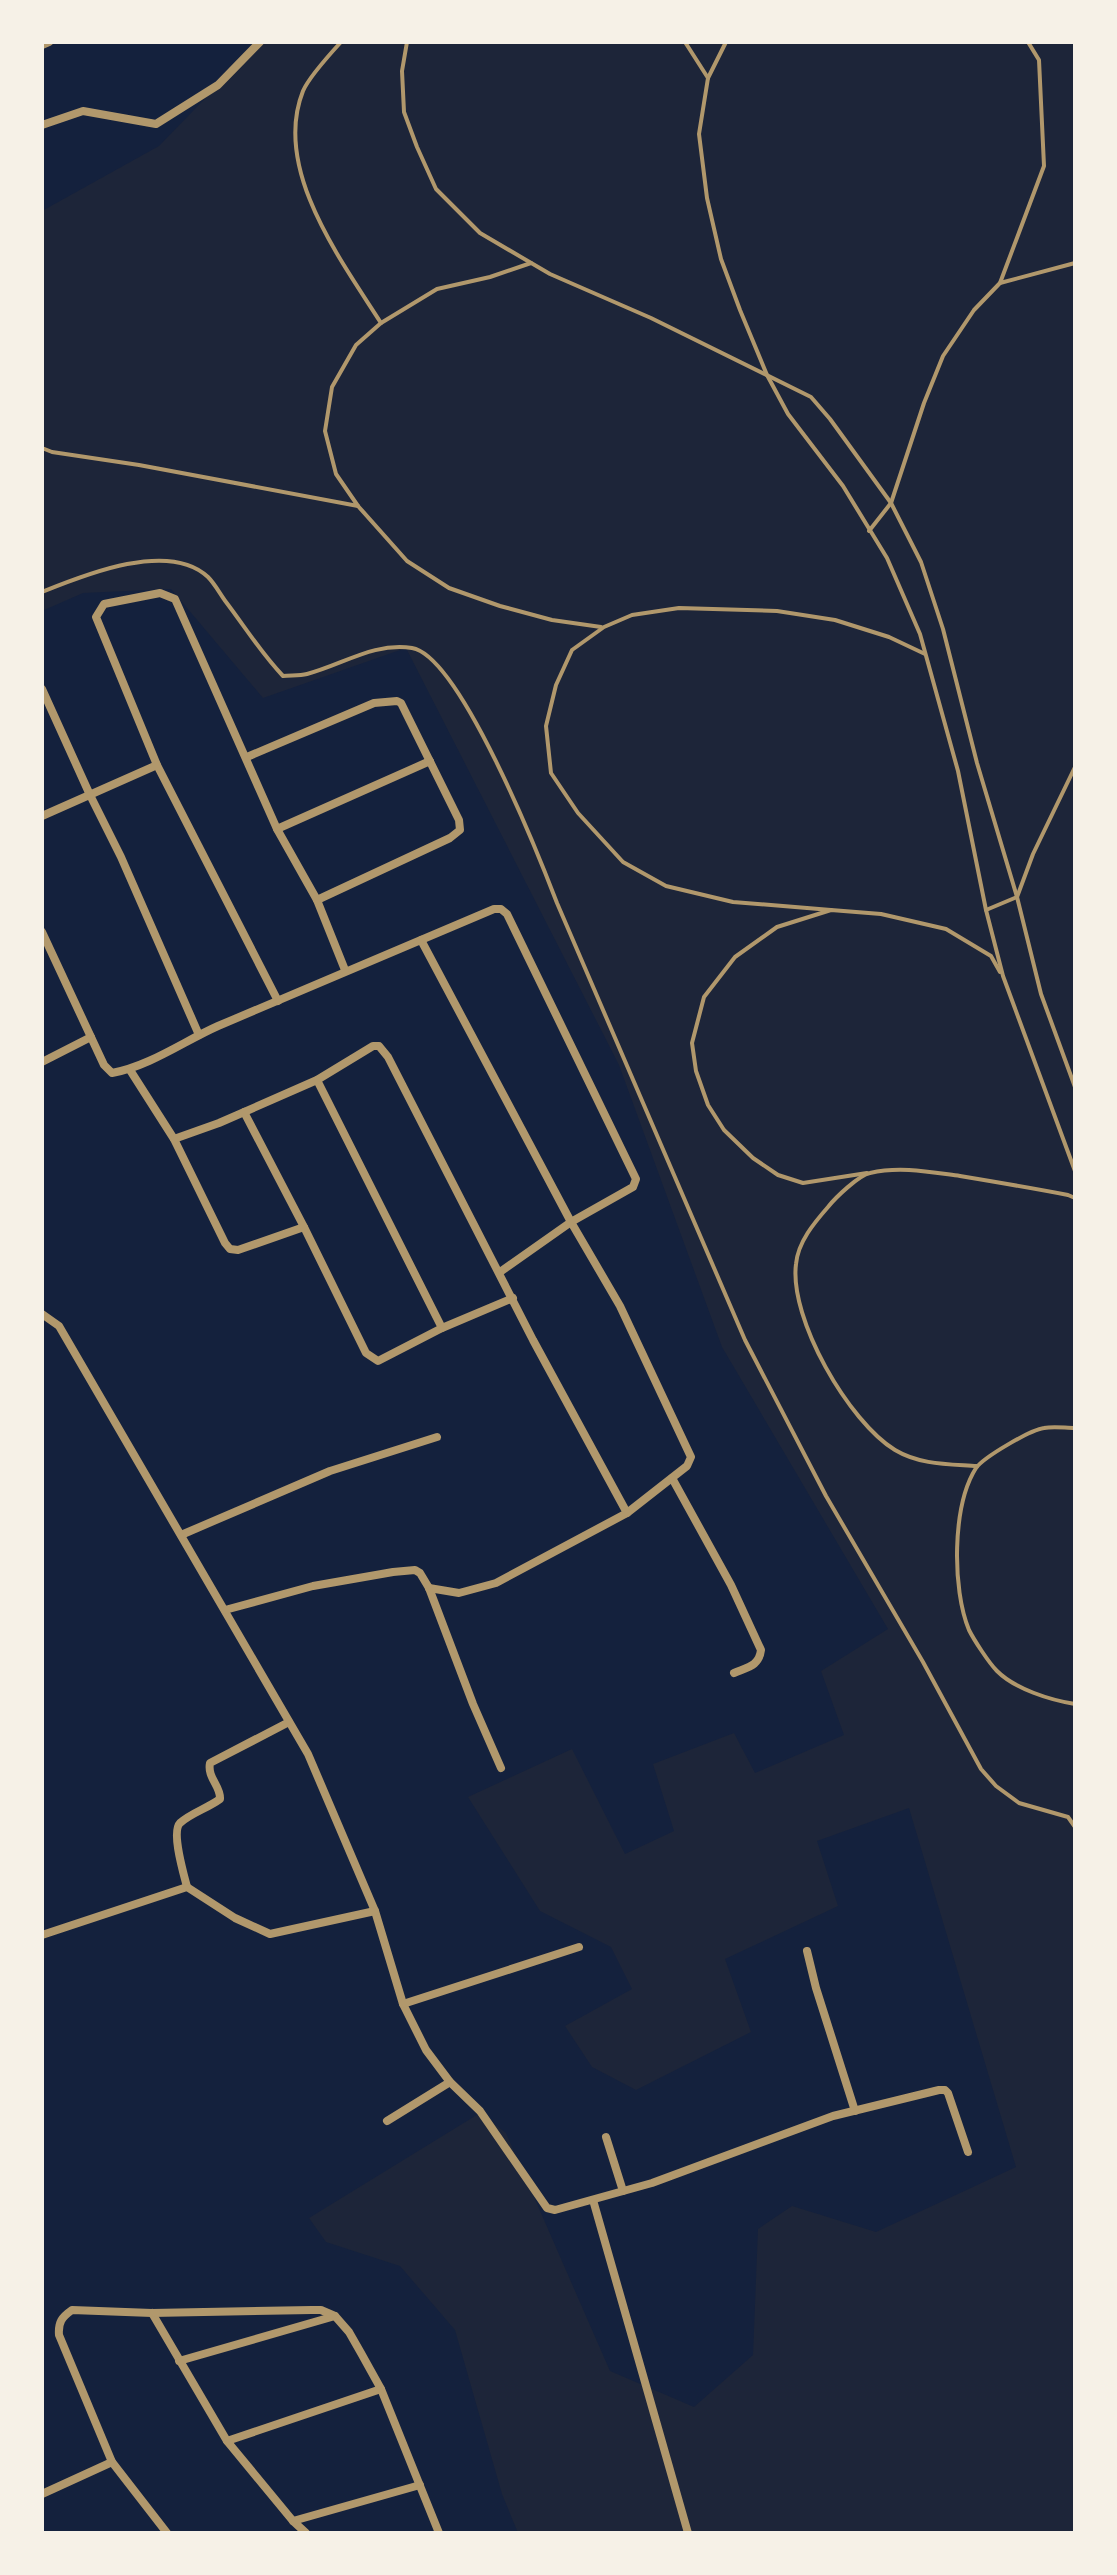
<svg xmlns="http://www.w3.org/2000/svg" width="1117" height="2575" font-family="'Nunito Sans',sans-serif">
	<rect width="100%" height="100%" fill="#14213d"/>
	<!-- green -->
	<path fill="#1d2539" d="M260,42H1075V2533H518L502,2494L455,2330L400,2266L326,2242L309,2218L480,2113L506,2133L610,2371L694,2407L753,2355L758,2229L792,2206L876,2232L1016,2167L909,1808L817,1841L838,1906L725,1959L751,2032L636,2090L592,2067L565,2026L632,1989L611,1947L540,1911L468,1797L572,1749L625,1854L674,1831L653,1764L734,1733L755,1773L844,1735L821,1671L888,1629L722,1347L619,1065L406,648L263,698L171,589L83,593L42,611V211L159,146Z"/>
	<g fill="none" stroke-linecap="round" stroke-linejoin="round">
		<!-- service -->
		<g stroke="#b1986c" stroke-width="4">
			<path d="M341,42C330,54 309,77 303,91C272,169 341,260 381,323"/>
			<path d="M407,42L402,71L404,112L417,147L436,189L480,233L550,274L651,318L811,397L830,419L891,503L921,562L943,629L977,763L1017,897L1041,994L1075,1087"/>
			<path d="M685,42L708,78L699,134L707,198L721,259L740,310L767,375L788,414L843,486L887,558L920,634L958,771L986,910L1003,976L1075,1171"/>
			<path d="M708,78L726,42"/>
			<path d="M531,263L490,277L437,289L381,323L356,345L332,387L325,431L336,474L358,506L407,561L449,588L500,606L552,620L601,627"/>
			<path d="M1000,283L1075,263"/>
			<path d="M42,448L52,452L139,465L358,506"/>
			<path d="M869,531L891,503L924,403L943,356L974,310L1000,283L1044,166L1039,60L1028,42"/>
			<path d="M42,592C84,575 169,540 208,577C215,584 220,594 226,602C245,627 261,653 283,676C290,675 299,676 307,674C342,665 374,642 412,648C460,656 539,856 557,903L745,1340L826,1496L923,1662L981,1769L996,1786L1019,1803L1068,1817L1075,1827"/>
			<path d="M831,910L733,902L666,886L623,862L578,813L551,773L546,726L556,685L572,650L604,627L632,615L679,608L777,611L835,620L889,637L925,654"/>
			<path d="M986,910L1017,897L1033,854L1075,767"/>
			<path d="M867,1173L803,1183L778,1175L753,1158L724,1130L708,1105L696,1071L692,1043L704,997L735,957L777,927L831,910L881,914L946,929L991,956L1000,972"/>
			<path d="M1075,1428C1065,1428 1054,1426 1044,1428C1030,1430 984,1457 976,1468C952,1506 952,1589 969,1630C974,1640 989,1663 997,1671C1015,1689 1050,1700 1075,1704"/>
			<path d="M977,1466C949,1464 920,1465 895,1450C849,1422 789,1319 796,1264C798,1242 814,1223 828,1207C835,1198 859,1175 870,1173C900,1166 930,1172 960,1176C996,1182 1032,1188 1068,1195L1075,1198"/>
		</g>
		<!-- minor -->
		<g stroke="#b1986c" stroke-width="8">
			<path d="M42,45L49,42"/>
			<path d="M42,125L83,111L156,124L218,85L260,42"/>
			<path d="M42,689L90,795L121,857L199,1035"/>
			<path d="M247,757L374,703L397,701L401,703L459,820L460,830L450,838L317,900"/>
			<path d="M42,816L157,765"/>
			<path d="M277,829L430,761"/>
			<path d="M42,932L104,1065L112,1073C150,1066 184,1041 218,1026C310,987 402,948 494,909H501L507,914L636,1179L633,1187L571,1222L500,1272"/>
			<path d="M421,940L571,1222L620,1306L691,1457L687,1466L627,1513L496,1583L459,1593L429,1588"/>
			<path d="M278,1001L157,765L96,617L104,604L160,593L175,599L277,829L317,900L345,970"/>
			<path d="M42,1062L91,1037"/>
			<path d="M130,1070L174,1139L225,1243L230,1249L238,1250L304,1227"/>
			<path d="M317,1080L442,1328"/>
			<path d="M244,1112L304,1227L366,1353L378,1361L442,1328L513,1298"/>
			<path d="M174,1139L219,1123L317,1080L373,1046H379L388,1057L533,1340L627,1513"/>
			<path d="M42,1314L59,1326L308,1754L375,1911L403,2004L426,2050L450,2082L480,2111L547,2208L555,2210L652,2183L833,2116L939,2090H945L948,2093L968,2152"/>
			<path d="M672,1478L731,1585L761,1650C759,1666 748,1667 734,1673"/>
			<path d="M181,1535L330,1471L437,1437"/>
			<path d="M225,1610L313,1586L393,1572L415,1570L420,1573L429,1588L473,1704L501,1768"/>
			<path d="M187,1887C184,1875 171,1832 180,1823C191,1813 208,1808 220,1799C221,1786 207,1778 210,1763L289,1722"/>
			<path d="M42,1935L187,1887L235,1918L270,1934L375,1911"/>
			<path d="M807,1951L816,1988L855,2111"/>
			<path d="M403,2004L579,1947"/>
			<path d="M387,2121L450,2082"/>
			<path d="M606,2137L623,2191"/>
			<path d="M593,2200L688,2533"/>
			<path d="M152,2313L227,2441L293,2521L306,2533"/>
			<path d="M179,2361L335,2316"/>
			<path d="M227,2441L381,2389"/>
			<path d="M42,2494L112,2462"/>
			<path d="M293,2521L420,2485"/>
			<path d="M167,2533L112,2462L59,2335C58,2322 62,2317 72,2310L152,2313L312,2310H321L335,2316L349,2332L361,2353L381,2389L439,2533"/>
		</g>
	</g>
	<!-- border -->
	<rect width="1117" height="2575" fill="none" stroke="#f6f1e7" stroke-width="88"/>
</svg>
